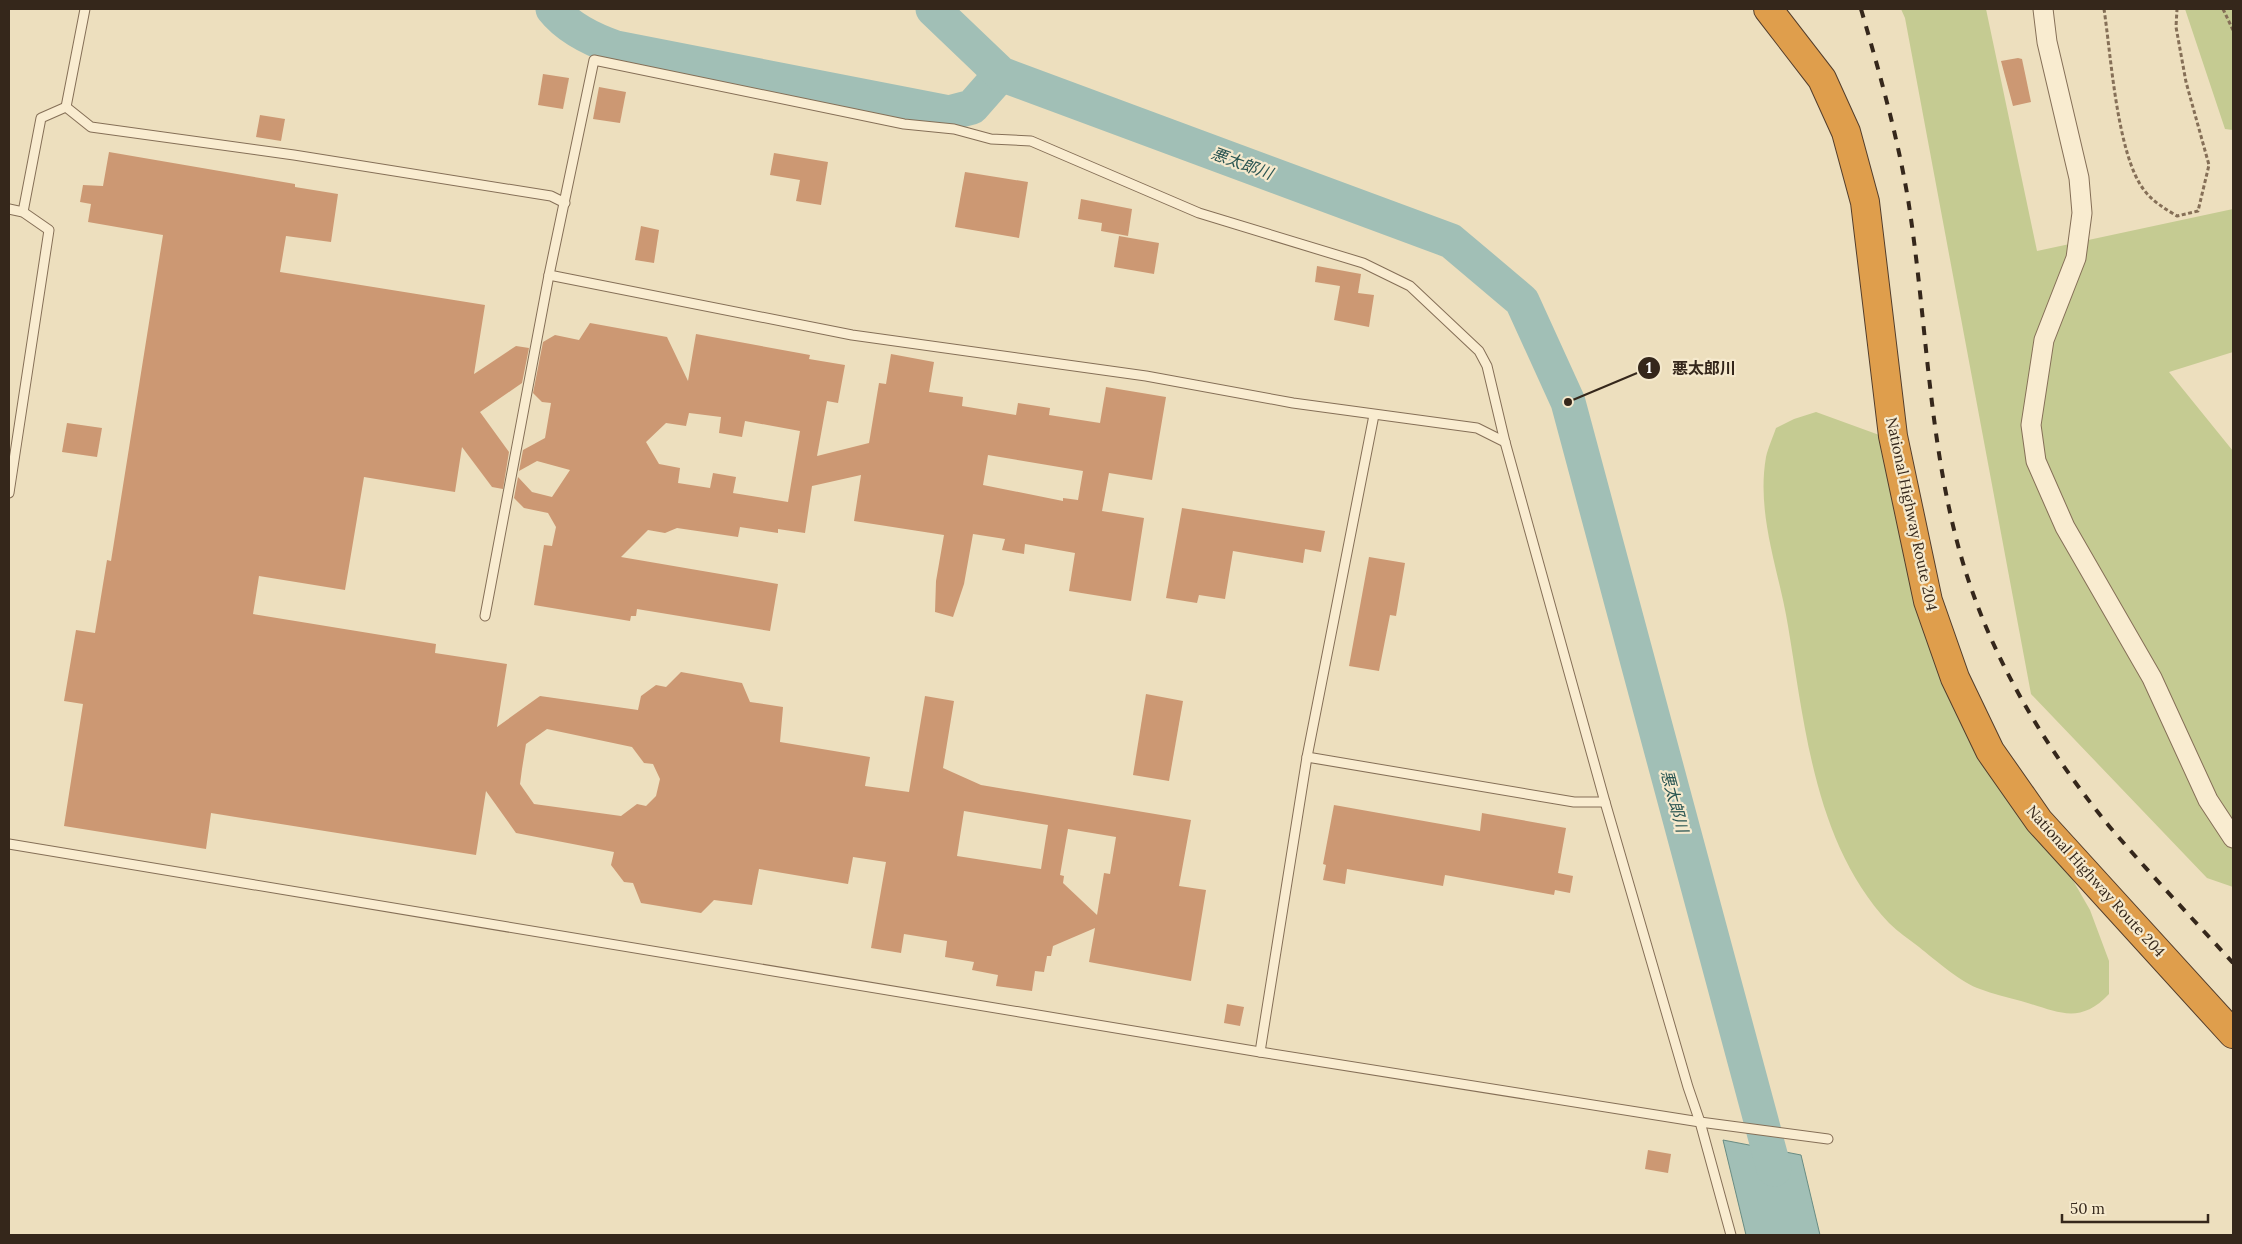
<svg xmlns="http://www.w3.org/2000/svg" width="2242" height="1244" font-family="Lora,'Noto Sans JP',serif">
	<rect width="100%" height="100%" fill="#eddfbe"/>
	<!-- green -->
	<g fill="#c5cb92">
		<path d="M1901,9H1986L2037,251L2233,209V352L2169,372L2233,451V887L2207,878L2031,694L1905,18Z"/>
		<path d="M2185,9H2233V130L2225,129Z"/>
		<path d="M1816,412L1882,436L1910,560L2027,800L2090,910L2109,961V994C2079,1026 2057,1011 2021,1001C2007,997 1993,994 1980,989C1963,984 1934,959 1919,947C1909,939 1898,932 1889,923C1815,844 1805,727 1788,626C1779,570 1756,515 1766,457C1768,448 1773,437 1776,428L1794,419Z"/>
	</g>
	<!-- water -->
	<path fill="#a1bfb6" stroke="#698c83" d="M1723,1140L1801,1155L1820,1235H1746Z"/>
	<g fill="none" stroke-linecap="round" stroke-linejoin="round">
		<!-- river -->
		<g stroke="#a1bfb6" stroke-width="35">
			<path d="M553,9C568,28 593,40 616,48L949,113L972,107L1001,74"/>
			<path d="M933,9L1001,74L1451,241L1522,301L1568,402L1774,1169"/>
		</g>
	</g>
	<!-- building -->
	<g fill="#cc9873" fill-rule="evenodd">
		<path d="M2018,58L2022,59L2031,102L2013,106L2001,61Z"/>
		<path d="M543,74L569,78L563,109L538,105Z"/>
		<path d="M599,87L626,92L620,123L593,119Z"/>
		<path d="M260,115L285,119L281,141L256,137Z"/>
		<path d="M109,152L295,184V187L338,194L331,242L286,236L280,272L485,305L474,374L516,346L529,348L522,383L480,412L509,452L503,489L492,487L462,447L455,492L364,477L345,590L259,576L253,614L436,644L435,653L507,664L497,727L540,696L638,710L641,696L656,685L666,687L681,672L742,683L750,702L783,707L780,742L870,757L865,786L909,792L925,696L954,701L943,768L981,785L1191,820L1179,886L1206,890L1191,981L1089,962L1095,928L1053,946L1051,956H1047L1044,972L1035,971L1032,991L996,986L998,975L972,970L974,962L945,957L947,941L904,934L901,953L871,948L886,862L853,857L848,884L759,869L752,905L714,900L701,913L641,903L633,883L624,882L611,865L614,852L516,833L486,791L476,855L211,813L206,849L64,826L83,704L64,701L76,630L95,633L107,560L111,561L163,235L88,222L91,204L80,202L83,185L103,186ZM547,729L632,747L644,763L653,764L660,779L656,796L646,806L637,804L621,816L534,804L520,784L522,769L526,744ZM964,811L1048,825L1041,869L957,856ZM1068,829L1116,837L1110,874L1104,873L1097,915L1063,883L1064,876L1060,875Z"/>
		<path d="M774,153L828,162L821,205L796,201L800,180L770,175Z"/>
		<path d="M965,172L1028,182L1019,238L955,227Z"/>
		<path d="M1081,199L1132,209L1128,236L1101,231L1102,223L1078,219Z"/>
		<path d="M641,226L659,230L654,263L635,260Z"/>
		<path d="M1119,236L1159,243L1154,274L1114,267Z"/>
		<path d="M1317,266L1361,274L1358,293L1374,295L1369,327L1334,320L1340,286L1315,282Z"/>
		<path d="M590,323L667,337L688,381L696,334L810,355L809,359L845,365L838,403L827,401L817,456L869,443L879,383L886,384L891,354L934,362L929,392L963,397L962,406L1016,415L1018,403L1050,408L1049,415L1100,423L1106,387L1166,397L1152,480L1109,473L1102,511L1144,518L1131,601L1069,591L1075,553L1025,544L1024,554L1002,550L1005,539L973,534L964,584L953,617L935,612L936,581L944,535L854,521L861,475L812,486L805,533L778,529V533L740,527L738,537L677,528L665,533L648,530L621,557L778,584L770,631L637,609L636,616H631L630,621L534,605L544,545L552,546L556,527L548,513L524,508L514,498L518,477L532,492L552,497L570,470L537,461L519,471L523,450L545,438L551,403L542,402L533,393L543,342L555,335L579,340ZM689,413L721,417L719,433L742,437L745,421L800,431L788,502L733,493L736,477L713,473L710,488L678,483L680,468L659,464L646,442L666,423L686,426ZM988,455L1083,471L1078,500L1063,498V501L983,485Z"/>
		<path d="M67,423L102,428L97,457L62,452Z"/>
		<path d="M1182,508L1325,531L1321,552L1305,549L1303,563L1233,551L1225,599L1199,595L1197,603L1166,598Z"/>
		<path d="M1369,557L1405,563L1396,616L1390,615L1379,671L1349,666Z"/>
		<path d="M1146,694L1183,701L1169,781L1133,775Z"/>
		<path d="M1334,805L1480,831L1482,813L1566,828L1558,873L1573,876L1570,893L1555,890L1554,895L1445,875L1443,886L1347,869L1345,884L1323,880L1326,865L1323,864Z"/>
		<path d="M1227,1004L1244,1007L1240,1026L1224,1023Z"/>
		<path d="M1648,1150L1671,1154L1668,1173L1645,1169Z"/>
	</g>
	<g fill="none" stroke-linecap="round" stroke-linejoin="round">
		<defs>
			<g id="lane">
				<path d="M66,107L91,127L294,155L551,196L565,203"/>
				<path d="M66,107L85,9"/>
				<path d="M9,209L23,212L49,230L9,493"/>
				<path d="M23,212L41,118L66,107"/>
				<path d="M549,275L852,335L1146,376L1293,403L1477,428L1505,442"/>
				<path d="M485,616L549,275L594,60L904,124L954,129L991,139L1031,141L1199,213L1363,263L1410,286L1479,351L1487,366L1505,442L1605,802L1688,1087L1700,1122L1731,1235"/>
				<path d="M1307,757L1574,802H1605"/>
				<path d="M9,844L1260,1052L1700,1122L1828,1139"/>
				<path d="M1260,1052L1307,757L1374,415"/>
			</g>
			<path id="street" d="M2043,9L2047,42L2079,178L2082,213L2076,258L2044,340L2031,425L2036,461L2065,527L2152,678L2208,800L2233,838"/>
			<path id="highway" d="M1768,9L1822,79L1846,132L1865,202L1893,436L1928,601L1955,678L1990,751L2039,821L2233,1034"/>
		</defs>
		<!-- lane casing -->
		<use href="#lane" stroke="#856f57" stroke-width="11"/>
		<!-- street casing -->
		<use href="#street" stroke="#856f57" stroke-width="21"/>
		<!-- highway casing -->
		<use href="#highway" stroke="#533d2b" stroke-width="30"/>
		<!-- path -->
		<g stroke="#856f57" stroke-width="3" stroke-dasharray="4 2.5" stroke-linecap="butt">
			<path d="M2104,9C2111,55 2117,155 2144,190C2153,202 2164,208 2177,216L2198,211L2209,165L2186,82L2176,27L2177,9"/>
			<path d="M2223,9L2233,30"/>
		</g>
		<!-- lane -->
		<use href="#lane" stroke="#f9ecd0" stroke-width="9"/>
		<!-- street -->
		<use href="#street" stroke="#f9ecd0" stroke-width="19"/>
		<!-- highway -->
		<use href="#highway" stroke="#df9e4c" stroke-width="28"/>
		<!-- rail -->
		<path stroke="#35271b" stroke-width="4" stroke-dasharray="9 9" stroke-linecap="butt" d="M1861,9C1879,71 1897,134 1908,199C1929,331 1928,472 1975,599C2005,681 2054,759 2109,826C2149,873 2192,918 2233,963"/>
	</g>
	<g text-anchor="middle" dominant-baseline="central" stroke-width="4.5" stroke-linejoin="round" paint-order="stroke">
		<!-- street labels -->
		<g font-size="15" fill="#35271b" stroke="#f5e9cd">
			<text transform="translate(1912 514) rotate(78)">National Highway Route 204</text>
			<text transform="translate(2096 881) rotate(48)">National Highway Route 204</text>
		</g>
		<!-- water labels -->
		<g font-size="16" font-style="italic" fill="#2a5552" stroke="#f5e9cd">
			<text transform="translate(1242 163) rotate(20)">悪太郎川</text>
			<text transform="translate(1675 801) rotate(75)">悪太郎川</text>
		</g>
	</g>
	<!-- callouts -->
	<path fill="none" stroke="#35271b" stroke-width="2" d="M1568 402L1649 368"/>
	<g fill="#35271b" stroke="#f5e9cd" stroke-width="2">
		<circle cx="1568" cy="402" r="5"/>
		<circle cx="1649" cy="368" r="12"/>
	</g>
	<g font-size="15" text-anchor="middle" font-weight="bold" fill="#fff">
		<text x="1649" y="373">1</text>
	</g>
	<g font-size="16" text-anchor="middle" font-weight="bold" fill="#35271b" stroke="#f5e9cd" stroke-width="4.5" stroke-linejoin="round" paint-order="stroke">
		<text x="1704" y="374">悪太郎川</text>
	</g>
	<!-- border -->
	<rect width="2242" height="1244" fill="none" stroke="#35271b" stroke-width="20"/>
	<!-- scale -->
	<path d="M2062 1214v8h146v-8" fill="none" stroke="#35271b" stroke-width="2.5"/>
	<text x="2070" y="1214" font-size="15" fill="#35271b" stroke="#f5e9cd" stroke-width="4" paint-order="stroke">50 m</text>
</svg>
